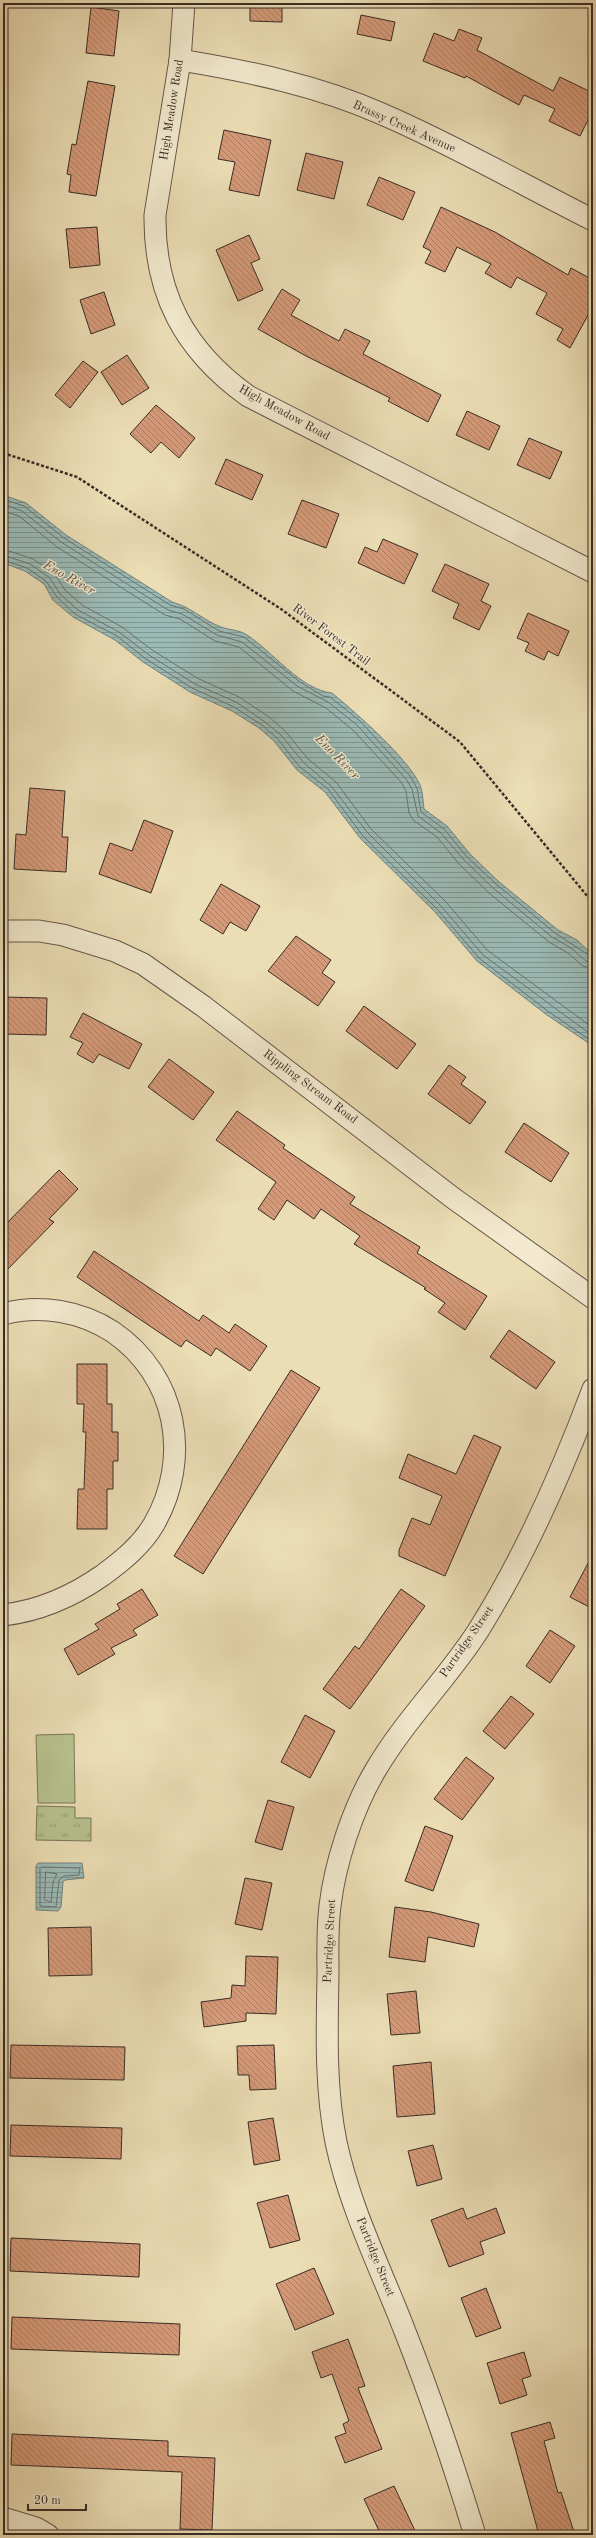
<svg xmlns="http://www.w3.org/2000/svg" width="596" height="2538" font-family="'Old Standard TT',serif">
	<defs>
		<pattern id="grass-tufts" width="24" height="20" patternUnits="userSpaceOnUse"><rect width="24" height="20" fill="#b7c18d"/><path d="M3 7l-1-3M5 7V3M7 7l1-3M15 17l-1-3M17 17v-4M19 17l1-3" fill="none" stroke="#969d73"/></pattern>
		<pattern id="water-rules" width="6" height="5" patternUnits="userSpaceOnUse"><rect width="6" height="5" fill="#9abab5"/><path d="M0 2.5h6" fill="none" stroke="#7f9793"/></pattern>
		<pattern id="building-back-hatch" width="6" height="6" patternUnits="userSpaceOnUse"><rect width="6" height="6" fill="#d59a79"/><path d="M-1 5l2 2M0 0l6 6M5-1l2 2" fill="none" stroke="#ae7e63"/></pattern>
	</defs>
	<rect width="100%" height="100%" fill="#ebddb4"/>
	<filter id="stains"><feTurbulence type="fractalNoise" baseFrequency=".005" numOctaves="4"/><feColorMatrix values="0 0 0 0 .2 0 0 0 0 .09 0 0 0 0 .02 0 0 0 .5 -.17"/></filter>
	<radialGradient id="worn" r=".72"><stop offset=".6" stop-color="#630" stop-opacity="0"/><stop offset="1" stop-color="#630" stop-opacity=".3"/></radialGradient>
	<!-- grass -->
	<path fill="url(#grass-tufts)" stroke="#78765a" d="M37,1806L75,1807V1818H91V1841L36,1840Z"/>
	<!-- pitch -->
	<path fill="#b7c18d" stroke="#78765a" d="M74,1734L75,1803H38L36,1735Z"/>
	<!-- water -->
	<g fill="url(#water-rules)" stroke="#73817c">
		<path d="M3,495L26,503L66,535L172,602C191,607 203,620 221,627C229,630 240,630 247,635C272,651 301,690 332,693C356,713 408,758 420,785C423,792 423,802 424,809L447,826L470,854L498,881L558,930L577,940L593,955V1046L547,1015L477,961L435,912L360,838L325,792L297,770L274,741L259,728L232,711L190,692L143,662L115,640L73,617L53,600L44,584L25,571L3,563Z"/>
		<path d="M38,1863H82L84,1878L65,1880L63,1882L61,1907L58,1911L36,1910V1866Z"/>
	</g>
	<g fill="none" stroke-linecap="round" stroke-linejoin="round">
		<!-- shore -->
		<g stroke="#6a736e" stroke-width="1">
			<path d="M3,499L24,506L64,538L170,605L184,609L219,631L244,637L300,682L323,696L330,697L360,721L410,776L417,788L421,812L444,829L467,857L496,884L555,933L593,958"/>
			<path d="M3,504L22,511L61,542L168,610L182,614L217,635L242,642L297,686L328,702L357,725L406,779L412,789L418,816L441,833L464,860L493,888L552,937L571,948L586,961L593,963"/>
			<path d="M3,511L19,516L57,547L165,615L180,619L215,641L239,647L293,691L326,708L353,730L401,782L406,791L409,813L413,820L437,837L459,864L489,893L549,942L568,953L583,966L593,969"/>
			<path d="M3,549L33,559L54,573L65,590L82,605L122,627L152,650L197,678L239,697L269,717L285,731L308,759L336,782L371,829L446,902L487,950L593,1028"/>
			<path d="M3,555L30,564L50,578L60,594L78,610L119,632L149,655L195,684L236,702L265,722L281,735L304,763L331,786L367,832L441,906L483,955L593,1036"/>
			<path d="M3,560L27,568L46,581L57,597L75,614L117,636L146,659L192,688L234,707L262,725L277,738L300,767L328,789L363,836L438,910L479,958L549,1012L593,1042"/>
			<path d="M42,1867L80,1868L79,1875L64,1876L59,1880L56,1907L40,1906V1869Z"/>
			<path d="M46,1872L57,1874L53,1882L51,1902L45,1900Z"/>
		</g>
	</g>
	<!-- building -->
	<g fill="url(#building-back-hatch)" stroke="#392c26">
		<path d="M250,3H282V22L250,21Z"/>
		<path d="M91,7L119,11L114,56L86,53Z"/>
		<path d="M361,15L395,22L391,41L357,34Z"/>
		<path d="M459,29L482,38L477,50L553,91L560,77L593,93V110L580,136L549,121L555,109L524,95L519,105L466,76L465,78L423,61L434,33L454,41Z"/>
		<path d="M88,81L115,86L96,196L69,192L71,175L67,174L72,144L76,145Z"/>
		<path d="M224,130L271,140L259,196L229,190L235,162L218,159Z"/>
		<path d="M306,153L343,162L334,199L297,190Z"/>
		<path d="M379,177L415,192L403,220L367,205Z"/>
		<path d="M441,207L495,232L568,275L571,268L593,280V306L570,348L557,340L563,329L536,314L547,293L517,277L511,288L485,273L491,264L457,247L445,272L425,263L431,251L423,247Z"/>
		<path d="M97,227L100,265L70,268L66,229Z"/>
		<path d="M249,235L260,259L251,263L263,290L238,301L216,250Z"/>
		<path d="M282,289L300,300L291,315L339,341L345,329L370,341L363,354L441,395L428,422L388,401L390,398L306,356L258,329Z"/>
		<path d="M104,292L115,325L91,334L80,300Z"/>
		<path d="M127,355L149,388L122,405L101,372Z"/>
		<path d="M83,361L98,372L70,408L55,395Z"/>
		<path d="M156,405L195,438L179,458L161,442L151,453L130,434Z"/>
		<path d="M467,411L500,426L489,450L456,435Z"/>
		<path d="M529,438L562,452L550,479L517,465Z"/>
		<path d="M226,459L263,475L252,500L215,484Z"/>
		<path d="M302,500L339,514L326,548L288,534Z"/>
		<path d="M383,539L418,554L404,584L358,563L365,547L377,552Z"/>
		<path d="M445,564L489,584L481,601L491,606L479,630L453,618L459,604L432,591Z"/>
		<path d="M528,613L569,631L558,656L548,651L544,660L525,651L529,643L517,638Z"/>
		<path d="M30,788L65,791L62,837H68L66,872L14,869L16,834L26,835Z"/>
		<path d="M144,820L173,831L151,893L99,874L110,843L132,851Z"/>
		<path d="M221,884L260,906L246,931L230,922L223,934L200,920Z"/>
		<path d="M296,936L331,960L322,973L335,982L318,1006L268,971Z"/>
		<path d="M3,997L47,998L46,1035L3,1034Z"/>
		<path d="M364,1006L416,1044L397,1069L346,1031Z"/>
		<path d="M83,1013L142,1044L129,1069L99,1054L93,1063L77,1054L83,1043L70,1037Z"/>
		<path d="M169,1059L214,1092L193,1120L148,1087Z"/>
		<path d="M449,1065L466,1077L461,1084L486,1102L470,1124L428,1094Z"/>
		<path d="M237,1111L285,1145L283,1148L355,1197L350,1204L420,1247L417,1253L487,1296L465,1330L438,1312L445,1303L424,1289L426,1288L354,1244L360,1236L321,1209L314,1219L287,1200L274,1220L258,1209L276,1182L216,1140Z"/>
		<path d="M524,1123L569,1153L551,1182L505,1152Z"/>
		<path d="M59,1170L78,1189L49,1219L54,1222L3,1274V1227Z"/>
		<path d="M94,1251L199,1321L203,1315L229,1333L235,1324L267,1346L250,1371L216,1348L211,1356L186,1340L181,1347L77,1277Z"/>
		<path d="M509,1330L555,1362L536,1389L490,1357Z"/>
		<path d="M77,1364H107V1404H112V1432H118V1461H113V1489H107V1529H77L78,1489H84L86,1432H83L84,1404H77Z"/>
		<path d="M291,1370L320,1388L203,1574L174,1556Z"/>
		<path d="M474,1435L501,1447L445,1576L399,1556V1550L412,1518L430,1525L442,1496L399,1478L408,1454L456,1474Z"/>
		<path d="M593,1554V1609L570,1597Z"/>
		<path d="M142,1589L158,1615L133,1630L137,1635L111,1648L115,1654L78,1675L64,1649L99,1629L95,1624L120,1609L117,1604Z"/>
		<path d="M401,1589L425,1606L350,1709L323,1689L355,1646L359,1649Z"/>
		<path d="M550,1630L575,1646L550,1683L526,1666Z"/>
		<path d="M511,1696L534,1714L505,1749L483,1731Z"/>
		<path d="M305,1715L335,1731L310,1778L281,1762Z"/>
		<path d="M466,1757L494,1778L462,1820L434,1799Z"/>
		<path d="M268,1800L294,1807L282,1850L255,1842Z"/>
		<path d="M425,1826L453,1836L433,1891L405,1881Z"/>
		<path d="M245,1878L272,1883L262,1930L235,1924Z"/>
		<path d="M395,1907L431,1912L479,1924L474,1947L428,1937L425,1962L389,1957Z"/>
		<path d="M91,1927L92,1975L49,1976L48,1928Z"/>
		<path d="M246,1956L278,1957L276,2014L246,2013V2021L204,2027L201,2002L231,1998L232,1985L245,1986Z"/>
		<path d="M416,1991L420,2033L391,2035L387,1994Z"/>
		<path d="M11,2045L125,2047L124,2080L10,2078Z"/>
		<path d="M274,2045L276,2089L250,2090L249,2075H238L237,2046Z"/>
		<path d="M431,2062L435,2114L397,2117L393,2066Z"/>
		<path d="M273,2118L280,2160L254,2165L248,2122Z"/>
		<path d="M11,2125L122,2128L121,2159L10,2156Z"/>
		<path d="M433,2145L442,2179L417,2186L408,2151Z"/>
		<path d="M288,2195L300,2240L270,2248L257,2203Z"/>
		<path d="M463,2208L467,2219L496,2208L505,2233L480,2242L484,2254L449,2267L431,2220Z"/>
		<path d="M11,2238L140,2244L139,2277L10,2271Z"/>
		<path d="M314,2268L334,2314L295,2330L276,2284Z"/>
		<path d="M486,2288L501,2328L476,2337L461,2298Z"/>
		<path d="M12,2317L180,2324L179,2355L11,2349Z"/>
		<path d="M348,2339L365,2386L358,2388L382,2449L345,2463L335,2437L346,2433L343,2424L349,2421L332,2374L321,2378L312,2352Z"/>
		<path d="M524,2352L531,2376L522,2379L527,2395L500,2404L487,2363Z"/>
		<path d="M550,2422L555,2438L544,2441L558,2493L561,2492L575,2535H539L511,2433Z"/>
		<path d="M12,2434L168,2441V2456L215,2458L212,2530L180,2529L182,2472L11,2465Z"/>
		<path d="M394,2486L417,2535H381L364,2499Z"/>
	</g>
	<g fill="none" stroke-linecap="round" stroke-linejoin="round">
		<defs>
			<g id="minor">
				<path d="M184,3L180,60L155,215C154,293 184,350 248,396L593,572"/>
				<path d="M180,60C248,71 319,86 382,114C454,145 523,185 593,220"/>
				<path d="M3,931H39L63,935L115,951L143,964L203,1006L453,1198L593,1298"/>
				<path d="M3,1314C40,1304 81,1311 113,1332C177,1376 192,1458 154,1524C142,1545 122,1561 103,1575C73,1596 39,1611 3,1615"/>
				<path d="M3,2518L36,2528L48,2535"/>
				<path d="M475,2535C454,2466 431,2397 404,2329C380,2267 350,2208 336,2142C325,2087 327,2031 328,1975C328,1952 327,1929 330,1906C335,1863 353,1808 375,1771C404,1721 447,1679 478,1631C525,1556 562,1472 593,1389"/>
			</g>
		</defs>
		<!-- minor casing -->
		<use href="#minor" stroke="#66584a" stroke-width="23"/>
		<!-- path -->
		<path stroke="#392c26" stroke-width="2.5" stroke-dasharray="3 2" stroke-linecap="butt" d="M3,453L77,477L281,609L460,742L593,903"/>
		<!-- minor -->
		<use href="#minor" stroke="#f2e9ce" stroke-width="21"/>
	</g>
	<g text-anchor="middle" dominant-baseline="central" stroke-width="3" stroke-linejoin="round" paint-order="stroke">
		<!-- street labels -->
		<g font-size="12" fill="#392c26" stroke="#f2e9ce">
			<text transform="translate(172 110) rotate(-81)">High Meadow Road</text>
			<text transform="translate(404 127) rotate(24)">Brassy Creek Avenue</text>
			<text transform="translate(284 413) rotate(29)">High Meadow Road</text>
			<text transform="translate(331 635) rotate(37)">River Forest Trail</text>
			<text transform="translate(310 1087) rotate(37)">Rippling Stream Road</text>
			<text transform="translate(467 1642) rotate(-55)">Partridge Street</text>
			<text transform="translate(330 1941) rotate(-87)">Partridge Street</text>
			<text transform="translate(375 2257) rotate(68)">Partridge Street</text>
		</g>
		<!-- water labels -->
		<g font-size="13" font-style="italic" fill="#51504a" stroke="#f2e9ce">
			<text transform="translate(69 578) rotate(29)">Eno River</text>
			<text transform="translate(337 757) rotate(46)">Eno River</text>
		</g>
	</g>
	<!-- margin -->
	<rect width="596" height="2538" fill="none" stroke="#ebddb4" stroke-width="16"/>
	<rect x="4" y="4" width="588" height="2530" fill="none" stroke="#392c26" stroke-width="2"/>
	<rect x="8" y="8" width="580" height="2522" fill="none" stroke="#392c26"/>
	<!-- scale -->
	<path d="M28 2504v6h58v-6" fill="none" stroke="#392c26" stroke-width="2"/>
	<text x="34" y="2504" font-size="12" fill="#392c26" stroke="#f2e9ce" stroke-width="3" paint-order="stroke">20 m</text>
	<rect width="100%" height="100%" filter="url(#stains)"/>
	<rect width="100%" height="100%" fill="url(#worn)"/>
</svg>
